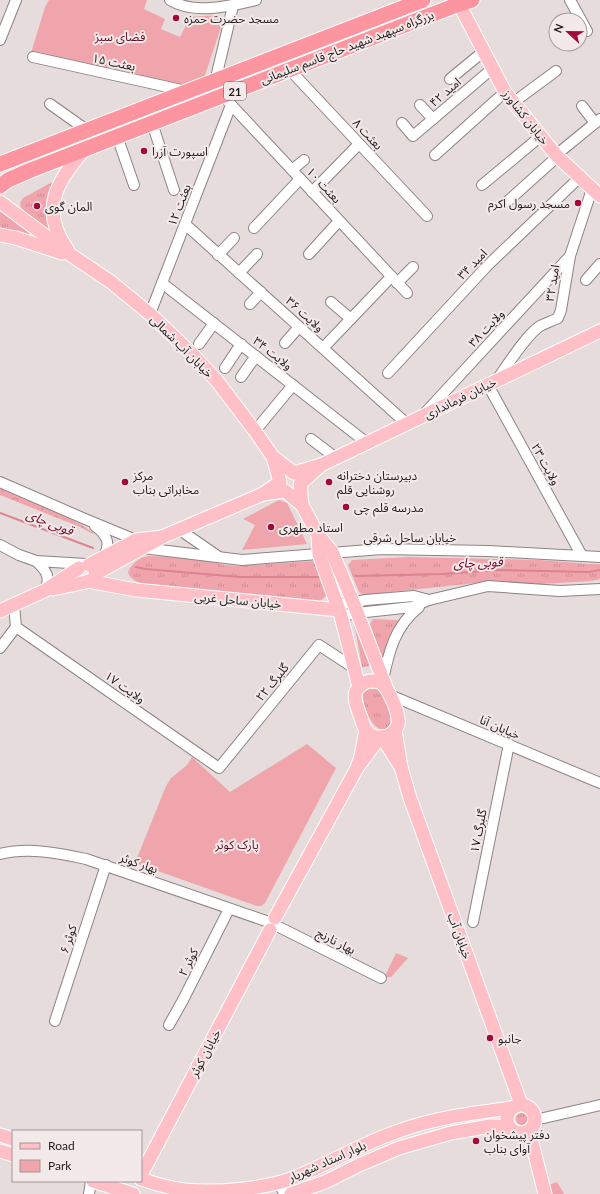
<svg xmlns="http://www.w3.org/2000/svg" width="600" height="1194" font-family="Lato,'Noto Sans Arabic',sans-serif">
	<defs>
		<pattern id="grass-tufts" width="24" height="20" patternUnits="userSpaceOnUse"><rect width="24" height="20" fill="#f0a5ad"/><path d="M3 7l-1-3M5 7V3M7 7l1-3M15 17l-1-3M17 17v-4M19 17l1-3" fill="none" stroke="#ce8d94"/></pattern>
		<pattern id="forest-crowns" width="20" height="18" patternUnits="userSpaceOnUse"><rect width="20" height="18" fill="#f0a5ad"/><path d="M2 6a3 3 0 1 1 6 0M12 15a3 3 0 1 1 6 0" fill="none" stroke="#ce8d94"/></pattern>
	</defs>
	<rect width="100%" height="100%" fill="#e7dcdc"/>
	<!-- grass -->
	<g fill="url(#grass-tufts)">
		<path d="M54,181L46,205V210L51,232L50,233C42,226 25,216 21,207C19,203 21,201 23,198Z"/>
		<path d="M0,208L9,214L29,233V235L0,228Z"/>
		<path d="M148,556L194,558L225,565L239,566L313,561L318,564L328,593L326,596L320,601L146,585C139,583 130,580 128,572C131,564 140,557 148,556Z"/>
		<path d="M408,557L540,560L589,564H600V579L592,581L541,584L486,582L363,595L359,592L348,565L352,560Z"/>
		<path d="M373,619L399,620L392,633L383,662L370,624Z"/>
		<path d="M354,622L370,666L362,667Z"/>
		<path d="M368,687C373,687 376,688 380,691C386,697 396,722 387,728C374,737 359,701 364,691C364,690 367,688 368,687Z"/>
		<circle cx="522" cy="1119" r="6"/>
	</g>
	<!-- forest -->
	<path fill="url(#forest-crowns)" d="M0,486L68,518L82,525L94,533L93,534L80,527L0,495Z"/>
	<!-- park -->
	<g fill="#f0a5ad">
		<path d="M49,0H147L144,9L165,19L161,29L180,37L190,17L218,15L222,17L223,21L204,78L178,86L31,53L45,7Z"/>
		<path d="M279,500L287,503L307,544L242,550L255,525L243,519Z"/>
		<path d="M307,744L336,768L265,903L261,906H257L135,863L166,786L171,778L187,765L192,757L230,792Z"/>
		<path d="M396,953L408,958L391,977H387L386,974Z"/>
		<path d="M557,1182L564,1194H551L549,1185Z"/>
	</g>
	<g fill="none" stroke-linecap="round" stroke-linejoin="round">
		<!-- stream -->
		<g stroke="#dc838d" stroke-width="2">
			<path d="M0,513L93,548"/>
			<path d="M136,567L145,569L240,577H321"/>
			<path d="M356,576L443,574L497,570L589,572L600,570"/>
		</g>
		<defs>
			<g id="minor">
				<path d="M170,0C194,15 230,6 256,0"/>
				<path d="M570,0L587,31"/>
				<path d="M0,40L16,0"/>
				<path d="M33,57L186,91"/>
				<path d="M289,69L427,216"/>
				<path d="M450,79L484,51"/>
				<path d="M215,82L233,6"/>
				<path d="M222,95L407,293"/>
				<path d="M514,102L556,71"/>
				<path d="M50,104L88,131"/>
				<path d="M420,105L433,119"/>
				<path d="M582,106L595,123"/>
				<path d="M152,123L174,190"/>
				<path d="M402,123L413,136L493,68"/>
				<path d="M117,136L134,185"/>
				<path d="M435,155L505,92"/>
				<path d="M556,155L600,119"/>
				<path d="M292,170L304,160"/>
				<path d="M482,185L541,136"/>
				<path d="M312,192L359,144"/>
				<path d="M508,201L558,156"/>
				<path d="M185,224L407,424"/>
				<path d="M254,228L300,179"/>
				<path d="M309,254L339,221"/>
				<path d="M218,255L234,238"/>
				<path d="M239,273L257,254"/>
				<path d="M586,280L600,264"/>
				<path d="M162,283L367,443"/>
				<path d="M397,283L413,267"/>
				<path d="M331,302L351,319"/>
				<path d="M250,304L261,292"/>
				<path d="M150,314L231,105"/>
				<path d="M285,343L299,327"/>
				<path d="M199,344L214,323"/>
				<path d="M323,348L391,277"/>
				<path d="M225,368L241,344"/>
				<path d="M388,373L487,266L580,177"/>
				<path d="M241,377L256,356"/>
				<path d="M496,381C507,366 526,335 540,326C546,323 552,321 558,318L561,310L570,256L592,189"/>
				<path d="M488,385L582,556"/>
				<path d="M425,413L570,256"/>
				<path d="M255,431L293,385"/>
				<path d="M311,439L336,458"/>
				<path d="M0,482L85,519L136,540L143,548L242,560L382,549L488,551L600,557"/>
				<path d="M95,526C107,535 112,544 103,557"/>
				<path d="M180,530L219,557"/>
				<path d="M0,545L19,555L36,561L86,564"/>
				<path d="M36,561C46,570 52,578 44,591"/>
				<path d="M338,605L366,600L414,596L429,600"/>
				<path d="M341,616L357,613L412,607L429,600L488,586L560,591L600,589"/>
				<path d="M16,627L219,768L319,645L354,668"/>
				<path d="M0,648L16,627L14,605"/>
				<path d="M383,680C389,651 395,626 419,607"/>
				<path d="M390,695L600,783"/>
				<path d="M0,854C28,847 58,853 86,859L266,921"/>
				<path d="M473,922L509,744"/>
				<path d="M279,927L381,978"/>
				<path d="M55,1021L106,865"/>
				<path d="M169,1025L183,1000L229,909"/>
				<path d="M535,1120L600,1105"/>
				<path d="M279,1182L284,1194"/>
				<path d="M89,1194L91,1181"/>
			</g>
			<g id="major">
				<path d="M459,4L505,92L556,155L600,196"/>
				<path d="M0,202L71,255L111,282L150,314L193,355L217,381L255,431L273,457"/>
				<path d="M0,235L16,238L62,253"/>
				<path d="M67,249C39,209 57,180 86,148"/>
				<path d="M273,457L294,473L321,465L300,484L302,505L285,491L263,494L280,482Z"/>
				<path d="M321,465L600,331"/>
				<path d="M302,505L318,535"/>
				<path d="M162,537L263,494"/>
				<path d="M89,565L136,540L162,537L95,574"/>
				<path d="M88,581L136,590L339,610"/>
				<path d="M53,589L86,582"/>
				<path d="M0,611L44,591L79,568"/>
				<path d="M369,681C374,681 378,681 381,683C388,687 398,711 398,719C399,722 398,725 397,727C391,739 373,741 366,730C363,726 362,720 360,715C354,700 350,688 369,681Z"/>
				<path d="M359,687L341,616L319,554L318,535L332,552L353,602L386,687"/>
				<path d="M366,730L361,756L357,768L380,737"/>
				<path d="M382,737L401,767L395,730"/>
				<path d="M401,767L410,798L521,1104"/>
				<path d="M275,918L357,768"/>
				<circle cx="521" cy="1119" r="14"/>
				<path d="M529,1131L545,1194"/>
				<path d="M0,1135L13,1139"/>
				<path d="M0,1151L13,1155"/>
				<path d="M141,1175L270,930"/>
				<path d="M141,1179C155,1184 170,1188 185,1190C218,1193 266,1189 296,1177C330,1163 361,1144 396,1132C432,1118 473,1113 511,1108"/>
				<path d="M93,1181L133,1194"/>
				<path d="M291,1194L325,1182L359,1165L399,1148L451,1133L490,1126H497L514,1131"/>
			</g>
			<g id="highway">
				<path d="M0,164L423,0"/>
				<path d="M0,186L8,180L31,170L459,4L472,0"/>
			</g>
		</defs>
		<!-- minor casing -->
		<use href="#minor" stroke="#8d8384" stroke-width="12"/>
		<!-- major casing -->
		<use href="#major" stroke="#fff" stroke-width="15"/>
		<!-- highway casing -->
		<use href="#highway" stroke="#fff" stroke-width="17"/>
		<!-- minor -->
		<use href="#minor" stroke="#fff" stroke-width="10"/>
		<!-- major -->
		<use href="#major" stroke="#febfc7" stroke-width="13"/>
		<!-- highway -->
		<use href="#highway" stroke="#fd95a1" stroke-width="15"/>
	</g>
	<!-- markers -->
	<g fill="#a3073b" stroke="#f4e9e9" stroke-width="1.5">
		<circle cx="176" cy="18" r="4"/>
		<circle cx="144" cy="151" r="4"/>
		<circle cx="578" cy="203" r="4"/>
		<circle cx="37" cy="206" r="4"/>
		<circle cx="125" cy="482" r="4"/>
		<circle cx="329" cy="482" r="4"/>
		<circle cx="346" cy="507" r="4"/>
		<circle cx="271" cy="527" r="4"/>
		<circle cx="490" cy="1038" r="4"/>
		<circle cx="476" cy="1141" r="4"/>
	</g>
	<g text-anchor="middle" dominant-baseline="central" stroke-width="4" stroke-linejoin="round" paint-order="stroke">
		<!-- shield labels -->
		<rect fill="#f4e9e9" stroke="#605a5a" stroke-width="1" x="224" y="82" width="22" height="18" rx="3"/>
		<g font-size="11" font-weight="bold" fill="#201c1c">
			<text x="235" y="91">21</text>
		</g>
		<!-- poi labels -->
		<g font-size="12" fill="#201c1c" stroke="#f4e9e9" text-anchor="start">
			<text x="184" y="18">مسجد حضرت حمزه</text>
			<text x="152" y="151">اسپورت آزرا</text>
			<text x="570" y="203" text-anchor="end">مسجد رسول اکرم</text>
			<text x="45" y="206">المان گوی</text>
			<text x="133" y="475">مرکز<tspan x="133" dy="14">مخابراتی بناب</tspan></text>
			<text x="337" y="475">دبیرستان دخترانه<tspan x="337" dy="14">روشنایی قلم</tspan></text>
			<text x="354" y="507">مدرسه قلم چی</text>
			<text x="279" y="527">استاد مطهری</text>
			<text x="498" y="1038">جانبو</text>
			<text x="484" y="1134">دفتر پیشخوان<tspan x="484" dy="14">آوای بناب</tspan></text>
		</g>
		<!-- park labels -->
		<g font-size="12" fill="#5f1023" stroke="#f4e9e9">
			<text x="120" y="36">فضای سبز</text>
			<text x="237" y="844">پارک کوثر</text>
		</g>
		<!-- street labels -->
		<g font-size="12" fill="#201c1c" stroke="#f4e9e9">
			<text transform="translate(347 47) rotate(-21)">بزرگراه سپهبد شهید حاج قاسم سلیمانی</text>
			<text transform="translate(114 62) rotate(12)">بعثت ۱۵</text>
			<text transform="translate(445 92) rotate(-41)">امید ۴۲</text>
			<text transform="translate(526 117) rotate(52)">خیابان کشاورز</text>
			<text transform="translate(368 134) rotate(47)">بعثت ۸</text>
			<text transform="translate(324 185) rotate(47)">بعثت ۱۰</text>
			<text transform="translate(179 205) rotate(-69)">بعثت ۱۲</text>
			<text transform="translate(472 264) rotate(-46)">امید ۳۴</text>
			<text transform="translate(552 283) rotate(-81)">امید ۳۲</text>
			<text transform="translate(305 314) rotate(42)">ولایت ۳۶</text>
			<text transform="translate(486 328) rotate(-47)">ولایت ۳۸</text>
			<text transform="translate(182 346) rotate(45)">خیابان آب شمالی</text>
			<text transform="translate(273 353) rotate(38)">ولایت ۳۴</text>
			<text transform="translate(460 398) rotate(-26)">خیابان فرمانداری</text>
			<text transform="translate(546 464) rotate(61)">ولایت ۲۳</text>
			<text x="410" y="537">خیابان ساحل شرقی</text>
			<text transform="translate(238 600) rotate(5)">خیابان ساحل غربی</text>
			<text transform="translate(272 682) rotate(-51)">گلبرگ ۲۲</text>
			<text transform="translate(125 687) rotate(35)">ولایت ۱۷</text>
			<text transform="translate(500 727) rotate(23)">خیابان آنا</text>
			<text transform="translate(478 831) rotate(-79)">گلبرگ ۱۷</text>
			<text transform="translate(139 863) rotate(19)">بهار کوثر</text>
			<text transform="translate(460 936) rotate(70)">خیابان آب</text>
			<text transform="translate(68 939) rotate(-72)">کوثر ۶</text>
			<text transform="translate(336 941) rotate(27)">بهار نارنج</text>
			<text transform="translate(188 962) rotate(-63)">کوثر ۲</text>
			<text transform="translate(205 1053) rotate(-62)">خیابان کوثر</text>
			<text transform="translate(327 1161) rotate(-24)">بلوار استاد شهریار</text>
		</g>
		<!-- water labels -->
		<g font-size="13" font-style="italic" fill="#750628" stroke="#f4e9e9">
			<text transform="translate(50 522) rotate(21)">قوبی چای</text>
			<text transform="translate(478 562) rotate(-2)">قوبی چای</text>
		</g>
	</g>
	<!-- legend -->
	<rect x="12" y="1130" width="130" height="52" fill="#f4e9e9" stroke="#9f9797"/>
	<rect x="20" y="1143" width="20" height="6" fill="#febfc7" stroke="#9f9797"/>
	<text x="48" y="1150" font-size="12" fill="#201c1c">Road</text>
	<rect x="20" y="1160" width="20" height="12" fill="#f0a5ad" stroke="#9f9797"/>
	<text x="48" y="1170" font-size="12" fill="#201c1c">Park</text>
	<!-- north arrow -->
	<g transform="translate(568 32) rotate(292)"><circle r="19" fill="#f4e9e9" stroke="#9f9797"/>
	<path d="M0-3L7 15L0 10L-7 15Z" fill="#a3073b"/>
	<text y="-6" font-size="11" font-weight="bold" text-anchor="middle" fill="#201c1c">N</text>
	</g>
</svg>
